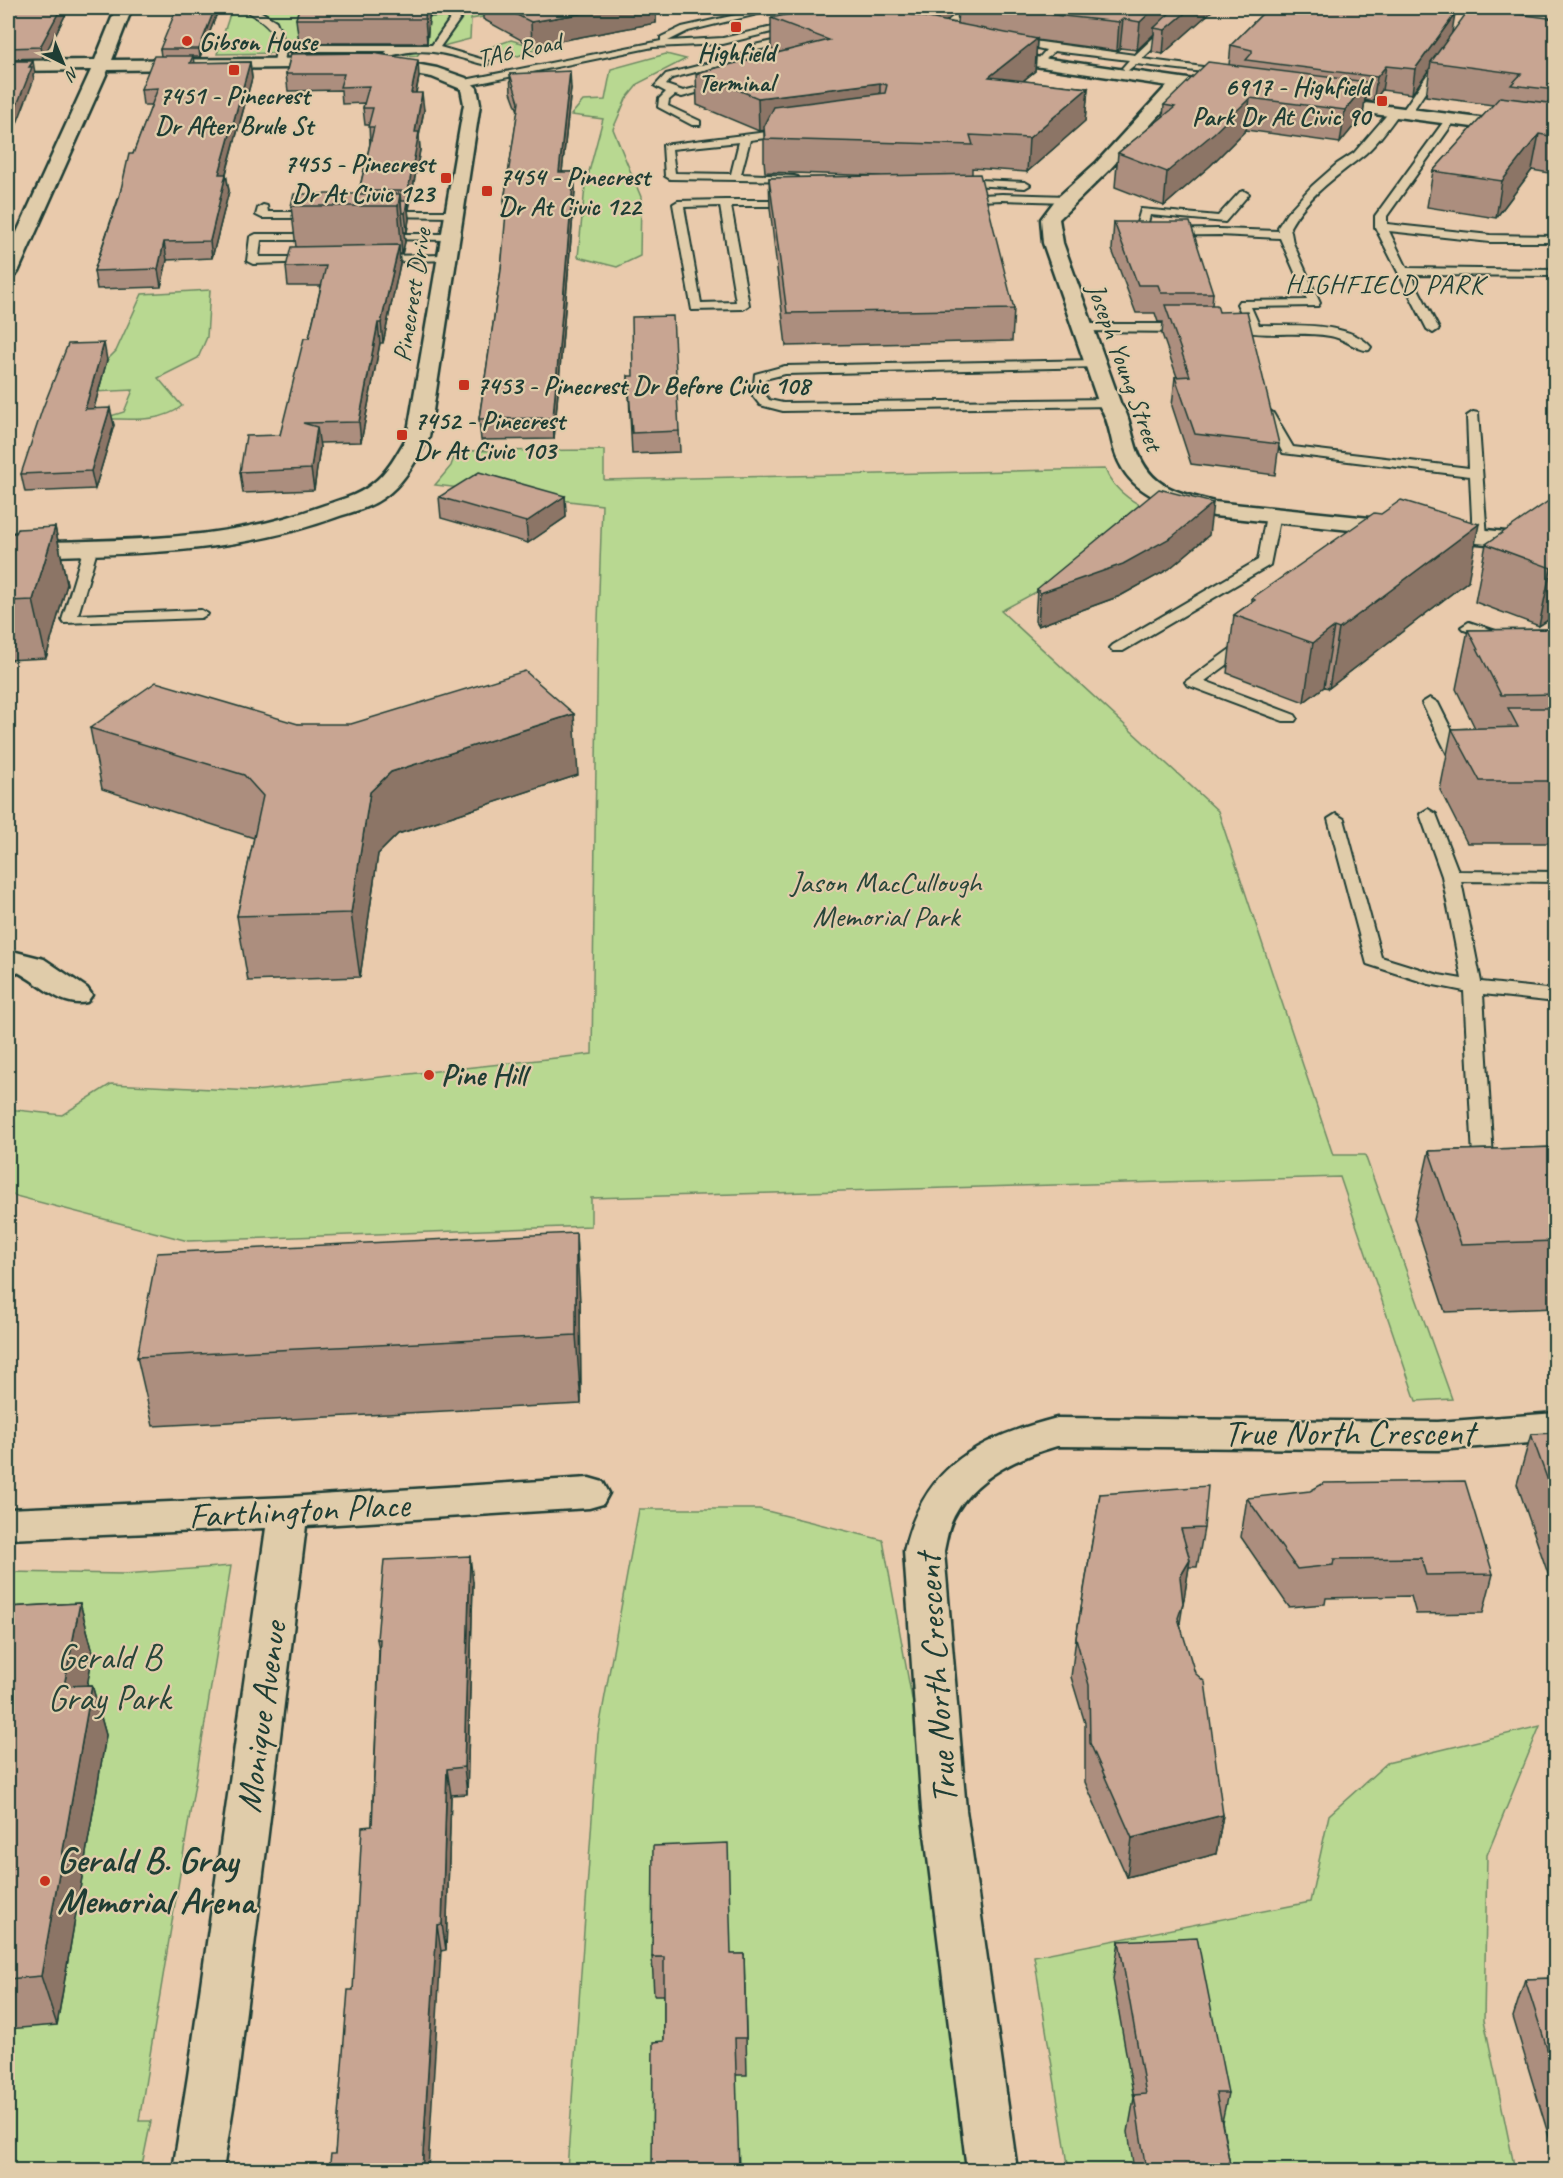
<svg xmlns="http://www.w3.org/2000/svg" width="1563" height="2178" font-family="Caveat,sans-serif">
	<rect width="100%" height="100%" fill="#e9caac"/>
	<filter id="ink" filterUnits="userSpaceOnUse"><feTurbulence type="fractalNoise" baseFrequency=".0167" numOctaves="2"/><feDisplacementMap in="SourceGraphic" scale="12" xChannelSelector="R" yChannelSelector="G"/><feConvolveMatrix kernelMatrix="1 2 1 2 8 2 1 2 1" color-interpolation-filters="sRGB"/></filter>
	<g filter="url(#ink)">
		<!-- green -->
		<g fill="#b8d891" stroke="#6c8a62" stroke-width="1.5">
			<path d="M232,8H538L471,19L470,39L420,52L417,56L353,52L217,54Z"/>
			<path d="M511,40L540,48L518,56L488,48Z"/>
			<path d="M666,54L686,59L639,83L626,99L613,129L641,197L640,256L617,267L578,257L585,187L603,119L571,115L583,101L605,100L611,69Z"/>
			<path d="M210,290L207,337L198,358L158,378L182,406C160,424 128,418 101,419L124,412L133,390L74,393L116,351L142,294Z"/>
			<path d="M604,450V480L1105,469C1115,496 1145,508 1169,520L1001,611L1218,811L1333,1155H1365L1452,1399L1416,1401L1340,1177L591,1198V1226L188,1241L8,1194V1109L62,1115L111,1084L253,1091L592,1054L598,621L602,505L435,485L451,466L456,451Z"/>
			<path d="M639,1509H759L883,1540L998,2170H567L598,1734Z"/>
			<path d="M231,1566L139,2121H151L141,2170H8V1572L124,1574Z"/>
			<path d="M1540,1726L1487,1855L1484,2020L1515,2170H1069L1034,1956L1310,1902L1329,1815L1387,1763Z"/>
		</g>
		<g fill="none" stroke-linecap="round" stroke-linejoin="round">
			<defs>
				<g id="service">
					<path d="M246,8H255L276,21L286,45H432L453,15L403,16L400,15V11L462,8L465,12L440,47L491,62L486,65C448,55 429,45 390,56L385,53L387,51H286L284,61L279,64L274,61C281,34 269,25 248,12Z"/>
					<path d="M767,8H782L688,31L668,41L723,38L795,22L800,25L723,44L653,47L465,86L460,83L465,80L661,41V37L682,27Z"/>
					<path d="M964,8H974L949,31H943L941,29L947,21Z"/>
					<path d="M1185,8H1195L1142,59L1226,70L1229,71V75L1136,64L1127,71L1122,68L1129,60L1054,51L1044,61L1039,58L1046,50L1006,41L1011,38L1135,55Z"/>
					<path d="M795,36L798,37V41L757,50L754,55L782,66V70H776L748,59L672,78L666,85L683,91L723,81L728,84L682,97L675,95L669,100L668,106L700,121V125H692L658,107L659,99L666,92L655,86L666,74L745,54L750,46Z"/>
					<path d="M1440,56L1448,58L1410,115H1402L1401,113Z"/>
					<path d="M1391,110L1400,112C1389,127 1375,147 1360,158C1334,178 1306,198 1290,227L1293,243L1320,303L1318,306L1251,307L1259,325C1291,326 1349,321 1371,347L1369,350C1360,352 1344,338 1330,336C1301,331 1269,337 1240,331V325L1246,324L1237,304L1239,301L1307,300L1280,238L1219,235L1140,236L1134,233L1141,209L1218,216L1240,192L1244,191L1249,194L1225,222L1150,215L1146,230L1219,229L1279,231L1278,227L1287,213L1312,186L1337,164L1354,153Z"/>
					<path d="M1451,116L1456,119L1387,216V224L1490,235L1556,236V242H1490L1389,231L1407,268L1556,270V276L1411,275L1439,329L1433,333L1427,329L1375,227V216L1447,117Z"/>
					<path d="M790,129L795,132L794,134L750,140L741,174L794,176L798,177V181L670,179L665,176L663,145ZM739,142L731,174L675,173L672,149Z"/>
					<path d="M956,179L1025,182L1030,185L1025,188L952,184L951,182Z"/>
					<path d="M1002,194L1068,196L1073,199L1068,202L1002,200L960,202L955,199L960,196Z"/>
					<path d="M725,200H796L801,203L796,206H731L749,305L743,309L692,310L673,204L678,201ZM720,206L736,302L701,303L684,207Z"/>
					<path d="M263,205L267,206L268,212H317L323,215L317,218H262L256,215L258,208Z"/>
					<path d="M382,211H454L460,214L454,217L378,216V212Z"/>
					<path d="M256,234H322L328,237L322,240H261L259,257H313L317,258V262L253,264L247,261L250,237Z"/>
					<path d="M378,234H451L457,237L451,240L374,239V235Z"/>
					<path d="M448,255L454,258L452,260L373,262L367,259L373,256Z"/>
					<path d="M1082,324H1187L1193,328L1187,332L1078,331V325Z"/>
					<path d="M1096,360L1102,364L1100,367L785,374L765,379L766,396L769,400L783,403L1110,399L1115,400L1116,403L1115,406L783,411L760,405L753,396L755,374L785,366Z"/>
					<path d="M1267,409L1273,413L1293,447L1469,468L1467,416L1473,412L1478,413L1487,538L1480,542L1473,538L1470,476L1283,453L1261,413Z"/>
					<path d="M1273,511L1280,515L1270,565L1123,651H1113L1110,648L1113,645L1258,560L1266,515Z"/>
					<path d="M91,543L98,547L78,615L201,610L208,614L201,618L64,623L62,620L84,547Z"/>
					<path d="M1469,622L1541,646L1556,647V657L1534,653L1464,630L1461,627Z"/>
					<path d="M1249,637L1254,639L1257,642L1254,645L1205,681L1295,715L1297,718L1295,721H1283L1187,685L1185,682L1244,639Z"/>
					<path d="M1430,698L1438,703L1468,763L1466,766L1460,768L1452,763L1422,703Z"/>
					<path d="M1428,809L1436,814L1458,871L1556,872V882L1461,881L1481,982L1556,990V1002L1483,994L1494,1175L1491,1180L1484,1182L1477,1180L1474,1175L1464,991L1429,984L1367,964L1328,819L1336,814L1344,819L1381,957L1439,975L1462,979L1442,876L1420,814Z"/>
				</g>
				<g id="minor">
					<path d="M116,8H132L112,60L383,58L437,68L466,78L477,88L480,104L429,437C417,459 404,484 383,498C369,508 352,512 337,517C231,556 119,554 8,557V543C114,540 222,543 322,506C339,500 358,496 372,484C388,472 397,454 407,437L464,104L461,89L432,77L374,67L108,70L18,272L15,276L8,278V252L91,70L8,71V61L95,60Z"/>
					<path d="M1179,78L1187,83L1185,87L1109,170L1059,219L1063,243L1121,405C1129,414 1130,428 1134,440C1146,486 1172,491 1214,502L1556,537V551L1214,516C1175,506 1131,498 1116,455C1110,440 1110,421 1100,407L1043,243L1041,219L1056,199L1097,162L1173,79Z"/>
					<path d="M8,950L44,959L87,988L92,995L87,1002C58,1009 36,977 8,968Z"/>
					<path d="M1556,1413V1441L1438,1450L1057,1446C1019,1457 978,1476 957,1511C949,1523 947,1537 944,1551L966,1810L1017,2170H967L922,1810L904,1551C924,1465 977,1439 1057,1418L1438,1422Z"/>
					<path d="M589,1478L603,1482L609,1493L603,1504L589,1508L306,1526L238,2076L223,2170H173L188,2076L266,1528L8,1539V1509L288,1497Z"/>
				</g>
				<g id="tertiary">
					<path d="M799,8H821L861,21L863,24L855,29L849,27L802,11Z"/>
					<path d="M993,51L1230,85L1238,90L1230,95L987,59L985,56Z"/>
					<path d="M1319,97L1556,128V138L1313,106L1311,102Z"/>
				</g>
			</defs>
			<!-- service casing -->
			<use href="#service" stroke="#1f3d34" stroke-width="4"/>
			<!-- minor casing -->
			<use href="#minor" stroke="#1f3d34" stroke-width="5"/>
			<!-- tertiary casing -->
			<use href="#tertiary" stroke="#1f3d34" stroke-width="5"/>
			<!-- service -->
			<use href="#service" fill="#e0ccaa" fill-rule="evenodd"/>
			<!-- minor -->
			<use href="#minor" fill="#e0ccaa" fill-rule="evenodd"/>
			<!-- tertiary -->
			<use href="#tertiary" fill="#e0ccaa" fill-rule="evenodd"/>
		</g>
		<!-- wall -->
		<g fill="#ac8e7e" stroke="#1f3d34" stroke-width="1.5" fill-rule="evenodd">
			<path d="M8,8H69L43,58L8,59Z"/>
			<path d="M219,8L200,57H193L194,63L250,62L252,78L226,174L229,191L212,258L167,260L161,287L97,289L94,271L133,154L152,105H143L141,89L161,56L160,49Z"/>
			<path d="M299,8H429V18L427,43H299L296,19Z"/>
			<path d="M483,8H656V23L532,46L483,19Z"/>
			<path d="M818,8H1214V9L1163,54L1152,52L1154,34L1137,50L1120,48L1117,51L1037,40L1035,71L1023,81L1088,88L1085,121L1027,172L972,168V174L1014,309L1012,341L786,346L770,208L769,178L881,176L765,172L764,160V130L759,131L697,105L696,73L779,52L771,49V18ZM958,11L957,23L946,21Z"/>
			<path d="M1268,8H1434L1433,11L1452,33L1556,19V174L1532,170L1496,218L1427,207L1433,171L1493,105L1426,96L1430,68L1412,94L1382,90L1373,102L1365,100L1363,115L1340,143L1246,130L1210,166L1164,206L1115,187L1118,153L1163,117L1164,105L1229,65L1231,45Z"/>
			<path d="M291,54L419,77L416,93L424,110L419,136L420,150L409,209H408L409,219L407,232H404L405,242L402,254H399L400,264L383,343H380L361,442L319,443L320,447L314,490L243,493L240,472L280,435L309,338L321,286H288L286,267L296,247L291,206L359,194V191L370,144L369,125H365L363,108L364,103L342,104L341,90L288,91L286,74Z"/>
			<path d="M510,74L571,88L562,172H574L575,191L554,439L481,440L479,419L501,270L506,220L504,201L518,111L511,92Z"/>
			<path d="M1114,222L1213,293L1212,305L1219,312L1279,444L1275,475L1191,464L1172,406L1175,377H1177L1162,334L1163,322H1158L1155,313H1136L1112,250Z"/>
			<path d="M107,360L94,408L114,425L95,489L25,492L21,474Z"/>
			<path d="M628,376L679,431L680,452L632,454Z"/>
			<path d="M565,496L566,517L528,543L441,518L439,497Z"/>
			<path d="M1556,501V615L1539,626L1475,602L1486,544Z"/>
			<path d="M55,527L67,584L46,658L8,660V533Z"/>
			<path d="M1209,535L1169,569L1120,596L1038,626L1035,621L1037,589Z"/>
			<path d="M1468,581L1329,688L1324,687L1304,702L1227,673L1234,615L1252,602V598Z"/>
			<path d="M1556,629V843H1467L1440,790L1452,729L1475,728L1456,689L1468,630Z"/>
			<path d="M298,724L578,775L398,834L378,854L360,977L248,981L237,916L254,838L102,789L90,728Z"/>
			<path d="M1556,1147V1308L1445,1312L1414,1218L1429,1151Z"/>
			<path d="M580,1301L581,1404L153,1426L137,1357Z"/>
			<path d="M1556,1433V1594H1555L1517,1484L1531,1434Z"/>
			<path d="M1100,1494L1204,1528L1197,1567H1189L1180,1623L1223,1815L1216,1854L1127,1877L1085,1782V1723L1071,1677L1076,1638Z"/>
			<path d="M1247,1498L1493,1574L1483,1613L1416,1614L1411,1596L1326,1598L1325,1604L1289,1607L1241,1537Z"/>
			<path d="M473,1582L467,1794L451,1795L446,1950L441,1951L335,2154L372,1826L379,1651L377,1639Z"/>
			<path d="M80,1603L93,1653L87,1685H92L106,1735L57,2025L8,2029V1607Z"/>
			<path d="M1119,1941L1228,2093L1222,2122L1231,2170H1134L1128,2132L1134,2098L1113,1979Z"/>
			<path d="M744,1954L747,2075H736L664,2041V1995H654L652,1957Z"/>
			<path d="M1556,1978V2160L1513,2017L1525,1979Z"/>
		</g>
		<!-- shaded-wall -->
		<g fill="#8c7466" stroke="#1f3d34" stroke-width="1.5">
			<path d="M61,8H69L43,58L40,47Z"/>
			<path d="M215,8H219L200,57L199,49Z"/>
			<path d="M426,8H429V18L427,43L425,19Z"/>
			<path d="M614,8H656V23L532,46L531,22Z"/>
			<path d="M928,8H958V11L942,25L927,34Z"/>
			<path d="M1155,8H1182L1154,28V34L1137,50L1140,22Z"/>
			<path d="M1191,8H1214V9L1163,54L1165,30Z"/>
			<path d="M1455,14L1451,38L1431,62L1430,68L1412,94L1415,69Z"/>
			<path d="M1123,19L1120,48L1117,51L1119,22Z"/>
			<path d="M1037,39L1035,71L988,109L989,77Z"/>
			<path d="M418,60L419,77L412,110L411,93Z"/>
			<path d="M33,61L35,73L33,75L34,79L8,147V128L29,67Z"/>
			<path d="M250,62L252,78L221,191L219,174Z"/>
			<path d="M1386,66L1382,90L1373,102L1377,77Z"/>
			<path d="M570,71L571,88L560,191L559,172Z"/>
			<path d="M1367,82L1363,115L1340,143L1345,110Z"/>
			<path d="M880,83V116L759,131L758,98Z"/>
			<path d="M1088,88L1085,121L1027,172L1029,138Z"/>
			<path d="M422,93L424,110L419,136L420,150L409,209L408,191L415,132Z"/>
			<path d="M1250,98L1246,130L1210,166L1164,206L1167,172Z"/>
			<path d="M1539,134L1532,170L1496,218L1502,181Z"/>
			<path d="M574,172L575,191L554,439L553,418Z"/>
			<path d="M226,174L229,191L212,258L210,241Z"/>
			<path d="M400,194L405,242L402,254L398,206Z"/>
			<path d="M407,201L409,219L407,232L405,213Z"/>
			<path d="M164,242L167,260L161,287L158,269Z"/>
			<path d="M399,245L400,264L383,343L381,323Z"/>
			<path d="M378,323L380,343L361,442L359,422Z"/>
			<path d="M104,343L107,360L89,426L85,409Z"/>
			<path d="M110,408L114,425L95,489L91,471Z"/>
			<path d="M317,427L320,447L314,490L311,469Z"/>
			<path d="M565,496L566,517L528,543L526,522Z"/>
			<path d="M1213,503L1209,535L1169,569L1120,596L1038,626L1040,593Z"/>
			<path d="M1479,524L1468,581L1329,688L1339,629Z"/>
			<path d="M55,527L67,584L46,658L33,600Z"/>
			<path d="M1556,565V615L1539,626L1551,568Z"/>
			<path d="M1334,627L1324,687L1304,702L1313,643Z"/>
			<path d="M574,714L578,775L398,834L378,854L360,977L351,913L370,792L391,772Z"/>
			<path d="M576,1233L580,1301L581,1404L576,1335Z"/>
			<path d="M470,1556L473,1582L467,1794L464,1767Z"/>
			<path d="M1190,1560L1184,1599L1174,1616L1180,1577Z"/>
			<path d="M80,1603L93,1653L78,1736L64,1686Z"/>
			<path d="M92,1685L106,1735L57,2025L41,1976Z"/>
			<path d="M447,1769L451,1795L446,1950L442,1924Z"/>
			<path d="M1223,1815L1216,1854L1127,1877L1132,1838Z"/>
			<path d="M437,1925L441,1951L428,2170H422Z"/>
		</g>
		<!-- building -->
		<g fill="#c8a592" stroke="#1f3d34" stroke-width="1.5">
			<path d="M8,8H61L40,47L8,48Z"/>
			<path d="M177,8H215L199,49H160Z"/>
			<path d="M299,8H426L425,19H296Z"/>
			<path d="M503,8H614L531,22Z"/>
			<path d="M818,8H886L903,13L1037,39L989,77L1088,88L1029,138L970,135L973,145L765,139L764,127L774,107L885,93L887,85L880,83L758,98L696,73L829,40L771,18Z"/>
			<path d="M1013,8H1155L1140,22L1123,19L1119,22L1054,15Z"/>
			<path d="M1175,8H1191L1165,30L1154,28Z"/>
			<path d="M1268,8H1433L1430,11L1455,14L1415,69L1386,66L1377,77L1246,60L1252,53V50L1231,45Z"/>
			<path d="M1470,8L1556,19V90L1511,85L1521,74L1431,62Z"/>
			<path d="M372,53L418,60L411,93H422L415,132H419L408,191H359L374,127H368L373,108H363L369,86L340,87L344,74H286L291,54Z"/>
			<path d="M154,56H193L190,63L250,62L219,174H226L210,241L164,242L158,269L94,271L119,198L129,154H133L158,88L141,89Z"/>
			<path d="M8,61H33L29,67H32L8,128Z"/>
			<path d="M1208,62L1367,82L1345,110L1250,98L1214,133L1167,172L1118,153L1175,107L1164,105Z"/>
			<path d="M570,71L559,172H574L553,418L479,419L501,270L507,201H504L519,102L510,74Z"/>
			<path d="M1500,97L1556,104V137L1539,134L1502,181L1433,171Z"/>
			<path d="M980,174L1014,309L787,313L769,178Z"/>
			<path d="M294,194H400L398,206H291Z"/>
			<path d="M401,201H407L405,213H402Z"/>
			<path d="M1114,222H1190L1213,293H1161L1158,285H1138Z"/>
			<path d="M399,245L381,323H378L359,422L303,423L317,427L311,469L240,472L246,436L280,435L304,338H309L326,266L286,267L291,247Z"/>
			<path d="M1165,305H1217L1219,312L1247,311L1279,444L1195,434L1175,377L1190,376Z"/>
			<path d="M673,316L679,431L632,433L628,376H633L632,317Z"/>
			<path d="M104,343L85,409L110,408L91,471L21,474L42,410L68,344Z"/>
			<path d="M479,472L565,496L526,522L439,497Z"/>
			<path d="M1159,489L1213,503L1172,537L1123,564L1040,593L1037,589Z"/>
			<path d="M1401,500L1479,524L1339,629L1334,627L1313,643L1234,615L1255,600L1252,598L1374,513L1381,514Z"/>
			<path d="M1550,500L1556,501V565L1551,568L1486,544Z"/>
			<path d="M55,527L33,600L8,601V533H16L18,529Z"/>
			<path d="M1556,629V694L1501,695L1468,630Z"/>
			<path d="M525,671L574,714L391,772L370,792L351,913L237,916L263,796L244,775L90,728L156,682L298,724H351Z"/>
			<path d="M1508,708H1556V781H1480L1452,729L1518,727Z"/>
			<path d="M1556,1147V1241L1461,1244L1429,1151Z"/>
			<path d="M576,1233V1335L137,1357L157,1253Z"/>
			<path d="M1556,1433V1503L1531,1434Z"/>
			<path d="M1465,1481L1493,1574L1426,1575L1421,1558L1334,1559L1333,1565L1297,1569L1247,1498L1310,1491L1324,1483Z"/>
			<path d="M1208,1486L1204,1528L1181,1529L1190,1560L1180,1577L1183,1603L1178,1618L1195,1673L1205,1682L1223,1815L1132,1838L1090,1743L1089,1685L1076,1638L1100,1494Z"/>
			<path d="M470,1556L464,1767L447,1769L442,1924L437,1925L422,2170H329L331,2154H335L348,1990H353L362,1827L372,1826L380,1639H377L384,1560Z"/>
			<path d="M80,1603L64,1686L92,1685L41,1976L8,1979V1607Z"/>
			<path d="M728,1843L731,1954H744L746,2038H735L739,2170H652L653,2042L664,2041V1957H652L653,1846Z"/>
			<path d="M1197,1937L1228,2093H1216L1231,2170H1146L1134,2095L1146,2094L1119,1941Z"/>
			<path d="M1556,1978V2077L1525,1979Z"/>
		</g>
	</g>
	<!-- markers -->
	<g fill="#c8321e" stroke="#e0ccaa" stroke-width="2">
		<rect x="730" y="21" width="12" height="12" rx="3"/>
		<circle cx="187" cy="41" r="6"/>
		<rect x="228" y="64" width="12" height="12" rx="3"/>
		<rect x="1376" y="95" width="12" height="12" rx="3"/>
		<rect x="440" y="172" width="12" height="12" rx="3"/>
		<rect x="481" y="185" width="12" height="12" rx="3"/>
		<rect x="458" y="379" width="12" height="12" rx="3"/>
		<rect x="396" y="429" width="12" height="12" rx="3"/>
		<circle cx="429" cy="1075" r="6"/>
		<circle cx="45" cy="1881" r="6"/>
	</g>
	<g text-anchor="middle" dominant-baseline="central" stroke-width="4.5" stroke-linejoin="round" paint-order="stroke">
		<!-- far-poi labels -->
		<g font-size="26" font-weight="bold" fill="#1f3d34" stroke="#e0ccaa" text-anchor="start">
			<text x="199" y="41">Gibson House</text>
			<text x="736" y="52" text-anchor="middle">Highfield<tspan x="736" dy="30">Terminal</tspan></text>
			<text x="1370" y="86" text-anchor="end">6917 - Highfield<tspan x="1370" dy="30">Park Dr At Civic 90</tspan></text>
			<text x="234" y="95" text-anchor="middle">7451 - Pinecrest<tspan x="234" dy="30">Dr After Brule St</tspan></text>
			<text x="434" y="163" text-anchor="end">7455 - Pinecrest<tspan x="434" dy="30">Dr At Civic 123</tspan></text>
			<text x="499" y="176">7454 - Pinecrest<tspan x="499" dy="30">Dr At Civic 122</tspan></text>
			<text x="476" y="385">7453 - Pinecrest Dr Before Civic 108</text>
			<text x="414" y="420">7452 - Pinecrest<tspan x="414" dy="30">Dr At Civic 103</tspan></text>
		</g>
		<!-- far-street labels -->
		<g font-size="26" fill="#1f3d34" stroke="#e0ccaa">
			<text transform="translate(519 50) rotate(-12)">TA6 Road</text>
			<text transform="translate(412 295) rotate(-81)">Pinecrest Drive</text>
			<text transform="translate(1125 367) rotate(70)">Joseph Young Street</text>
		</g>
		<!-- far-neighbourhood labels -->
		<g font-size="27" letter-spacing="1.5" fill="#1f3d34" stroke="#e0ccaa">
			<text x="1385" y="284">HIGHFIELD PARK</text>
		</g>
		<!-- park labels -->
		<g font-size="30" fill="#274539" stroke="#e0ccaa">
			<text x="886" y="882">Jason MacCullough<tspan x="886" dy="34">Memorial Park</tspan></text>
		</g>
		<!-- poi labels -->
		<g font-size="30" font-weight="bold" fill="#1f3d34" stroke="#e0ccaa" text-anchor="start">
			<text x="441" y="1075">Pine Hill</text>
		</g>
		<!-- near-street labels -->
		<g font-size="36" fill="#1f3d34" stroke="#e0ccaa">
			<text x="1349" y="1433">True North Crescent</text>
			<text transform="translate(299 1510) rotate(-3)">Farthington Place</text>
			<text transform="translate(936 1679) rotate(-94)">True North Crescent</text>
			<text transform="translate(261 1717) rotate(-82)">Monique Avenue</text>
		</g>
		<!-- near-park labels -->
		<g font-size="36" fill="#274539" stroke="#e0ccaa">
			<text x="109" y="1657">Gerald B<tspan x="109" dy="41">Gray Park</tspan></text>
		</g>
		<!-- near-poi labels -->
		<g font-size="36" font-weight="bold" fill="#1f3d34" stroke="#e0ccaa" text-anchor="start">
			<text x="57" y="1860">Gerald B. Gray<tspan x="57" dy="41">Memorial Arena</tspan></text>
		</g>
	</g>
	<!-- margin -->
	<rect width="1563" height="2178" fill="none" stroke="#e0ccaa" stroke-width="30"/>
	<rect x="15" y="15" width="1533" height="2148" fill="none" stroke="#1f3d34" stroke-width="2" filter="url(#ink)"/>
	<!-- north arrow -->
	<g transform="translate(63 63) rotate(137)" stroke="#e0ccaa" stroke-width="4.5" paint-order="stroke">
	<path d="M0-4.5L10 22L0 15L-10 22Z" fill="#1f3d34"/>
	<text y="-9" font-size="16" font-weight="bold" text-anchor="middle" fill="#1f3d34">N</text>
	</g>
</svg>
